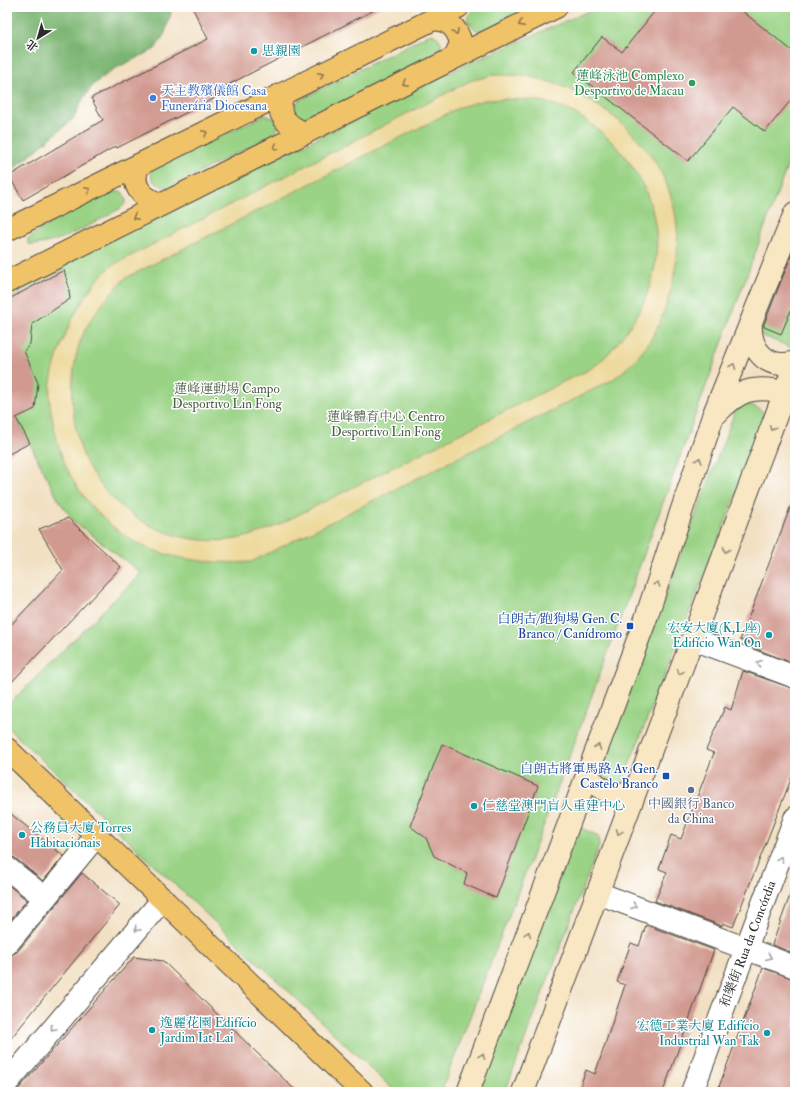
<svg xmlns="http://www.w3.org/2000/svg" width="802" height="1099" font-family="'IM FELL Double Pica','Noto Serif SC',serif">
	<rect width="100%" height="100%" fill="#fff"/>
	<filter id="ink" filterUnits="userSpaceOnUse"><feTurbulence type="fractalNoise" baseFrequency=".025" numOctaves="2"/><feDisplacementMap in="SourceGraphic" scale="8" xChannelSelector="R" yChannelSelector="G"/><feConvolveMatrix kernelMatrix="1 2 1 2 8 2 1 2 1" color-interpolation-filters="sRGB"/></filter>
	<filter id="wash" filterUnits="userSpaceOnUse"><feTurbulence type="fractalNoise" baseFrequency=".012" numOctaves="4" result="noise"/><feDisplacementMap in="SourceGraphic" scale="16" xChannelSelector="R" yChannelSelector="G"/><feGaussianBlur stdDeviation="0.9" result="paint"/><feColorMatrix in="noise" values="0 0 0 0 0 0 0 0 0 0 0 0 0 0 0 0 0 1.4 0 .05"/><feComposite in="paint" operator="in"/></filter>
	<g filter="url(#wash)">
		<rect width="100%" height="100%" fill="#f2e0c3"/>
		<!-- green -->
		<g fill="#9ad385" stroke="#627f58">
			<path d="M479,7H535L487,29L477,31L467,21L469,14Z"/>
			<path d="M598,7H795V145L551,806L441,1092H396L7,727V706L141,573L75,522L59,501L7,399V291L467,64Z"/>
			<path d="M433,34C441,39 445,46 437,53L311,119L304,120L294,113V107L299,100L428,35Z"/>
			<path d="M265,115L275,119L278,127L275,134L172,186L163,187L153,181L151,174L154,168Z"/>
			<path d="M113,191L122,192L126,199V203L121,208C93,223 63,243 31,245L28,243V239C54,218 83,206 113,191Z"/>
			<path d="M795,237V342L793,348L758,334Z"/>
			<path d="M746,403L760,409L767,417L621,785L597,775L737,406Z"/>
			<path d="M581,828L596,835L599,838V846L505,1092H478L577,829Z"/>
		</g>
		<!-- forest -->
		<path fill="#7bb572" stroke="#53704e" d="M7,7H170L171,13L165,33L155,49L114,69L94,84L82,100L74,118L7,175Z"/>
		<!-- sand -->
		<path fill="#eeda9e" stroke="#8c8264" fill-rule="evenodd" d="M493,75C506,75 521,75 535,78C560,83 583,95 603,109C665,151 691,216 671,288C660,330 647,354 612,380L251,562C216,564 166,560 135,542C91,516 60,473 53,421C51,412 49,401 50,391C52,367 61,344 71,322C82,300 93,282 111,266L470,81ZM506,99C520,100 535,99 548,103C574,110 595,125 614,144C664,197 671,266 630,326C620,340 609,355 596,365C588,371 578,375 569,379L274,527C261,532 249,537 236,539C178,548 121,520 91,471C79,452 75,428 73,407C71,382 74,352 85,330C95,311 110,295 124,279L460,107L484,100Z"/>
		<g id="blocks">
			<!-- building -->
			<g fill="#d19a90">
				<path d="M192,7H380L212,93L215,98L117,148L116,146L23,200L9,176L103,120L91,98L208,39Z"/>
				<path d="M658,7H737L795,53V95L765,132L733,107L688,161L574,72L602,37L622,52Z"/>
				<path d="M795,246V301L781,334L764,327V324Z"/>
				<path d="M64,270L68,284L70,299L32,324L30,344L24,351L38,383L35,409L16,418L30,443L7,455V300Z"/>
				<path d="M793,500L795,501V664L751,647L752,644L740,640Z"/>
				<path d="M68,518L121,567L7,687V629L63,570L39,529Z"/>
				<path d="M743,671L795,689V769L733,927L723,923L722,926L655,901L667,872L659,869L671,835L681,839L714,753L706,750L725,707L731,710Z"/>
				<path d="M442,744L538,786L496,898L464,884L467,873L434,856L426,838L410,826Z"/>
				<path d="M7,811L64,856L43,881L15,858L7,856Z"/>
				<path d="M82,873L120,905L7,1043V956L17,952Z"/>
				<path d="M7,884L27,900L7,924Z"/>
				<path d="M793,887L795,888V954L772,945Z"/>
				<path d="M646,925L714,950L663,1092H578L586,1070L595,1074L625,985L617,982L631,943L639,946Z"/>
				<path d="M134,957L163,961L297,1092H16Z"/>
				<path d="M763,968L795,979V1092H717Z"/>
			</g>
		</g>
	</g>
	<g filter="url(#ink)">
		<use href="#blocks" fill-opacity="0" stroke="#494642" stroke-width="1"/>
		<g fill="none" stroke-linecap="round" stroke-linejoin="round">
			<defs>
				<g id="street">
					<path d="M693,639L795,677"/>
					<path d="M7,868L45,898"/>
					<path d="M598,893L795,967"/>
					<path d="M7,944L97,835"/>
					<path d="M7,1083L163,899"/>
					<path d="M692,1092L795,818"/>
				</g>
				<g id="secondary">
					<path d="M751,323C749,349 767,371 795,362"/>
					<path d="M716,414C738,390 753,385 785,392"/>
					<path d="M587,775C601,792 614,797 635,792"/>
					<path d="M468,1092L645,621L713,416L795,213"/>
					<path d="M523,1092L795,365"/>
				</g>
				<g id="primary">
					<path d="M434,19C449,20 457,28 461,43L455,57"/>
					<path d="M284,94C273,113 288,127 305,133"/>
					<path d="M139,165C129,185 142,198 160,204"/>
					<path d="M7,230L458,7"/>
					<path d="M7,282L556,7"/>
					<path d="M7,749L362,1092"/>
				</g>
			</defs>
			<!-- street casing -->
			<use href="#street" stroke="#494642" stroke-width="24"/>
			<!-- secondary casing -->
			<use href="#secondary" stroke="#494642" stroke-width="24"/>
			<!-- primary casing -->
			<use href="#primary" stroke="#494642" stroke-width="24"/>
			<!-- street -->
			<use href="#street" stroke="#fff" stroke-width="22"/>
			<!-- secondary -->
			<use href="#secondary" stroke="#f9e7c3" stroke-width="22"/>
			<!-- primary -->
			<use href="#primary" stroke="#f1c369" stroke-width="22"/>
		</g>
		<!-- one-way arrows -->
		<defs><path id="oneway-chevron" d="M-2-3.5L2.5 0L-2 3.5" fill="none" stroke-width="1.6" stroke-linecap="round" stroke-linejoin="round"/></defs>
		<g stroke="#8e774a">
			<use href="#oneway-chevron" transform="translate(521 24) rotate(153)"/>
			<use href="#oneway-chevron" transform="translate(456 32) rotate(60)"/>
			<use href="#oneway-chevron" transform="translate(321 75) rotate(-27)"/>
			<use href="#oneway-chevron" transform="translate(405 83) rotate(153)"/>
			<use href="#oneway-chevron" transform="translate(205 133) rotate(-26)"/>
			<use href="#oneway-chevron" transform="translate(276 147) rotate(154)"/>
			<use href="#oneway-chevron" transform="translate(88 190) rotate(-26)"/>
			<use href="#oneway-chevron" transform="translate(135 217) rotate(153)"/>
		</g>
		<g stroke="#928977">
			<use href="#oneway-chevron" transform="translate(733 366) rotate(-68)"/>
			<use href="#oneway-chevron" transform="translate(772 428) rotate(111)"/>
			<use href="#oneway-chevron" transform="translate(699 460) rotate(-72)"/>
			<use href="#oneway-chevron" transform="translate(726 550) rotate(111)"/>
			<use href="#oneway-chevron" transform="translate(657 584) rotate(-72)"/>
			<use href="#oneway-chevron" transform="translate(680 672) rotate(111)"/>
			<use href="#oneway-chevron" transform="translate(598 747) rotate(-69)"/>
			<use href="#oneway-chevron" transform="translate(619 832) rotate(111)"/>
			<use href="#oneway-chevron" transform="translate(528 934) rotate(-69)"/>
			<use href="#oneway-chevron" transform="translate(482 1056) rotate(-69)"/>
		</g>
		<g stroke="#a0a0a0">
			<use href="#oneway-chevron" transform="translate(759 663) rotate(-159)"/>
			<use href="#oneway-chevron" transform="translate(780 859) rotate(-69)"/>
			<use href="#oneway-chevron" transform="translate(634 906) rotate(20)"/>
			<use href="#oneway-chevron" transform="translate(137 929) rotate(131)"/>
			<use href="#oneway-chevron" transform="translate(769 957) rotate(21)"/>
			<use href="#oneway-chevron" transform="translate(53 1028) rotate(130)"/>
		</g>
	</g>
	<!-- markers -->
	<g fill="#0f9aa8" stroke="#fff" stroke-width="1.5">
		<circle cx="254" cy="51" r="4"/>
		<circle cx="769" cy="635" r="4"/>
		<circle cx="474" cy="806" r="4"/>
		<circle cx="22" cy="835" r="4"/>
		<circle cx="152" cy="1030" r="4"/>
		<circle cx="767" cy="1033" r="4"/>
	</g>
	<circle fill="#2e9e5b" stroke="#fff" stroke-width="1.5" cx="692" cy="83" r="4"/>
	<circle fill="#3f7fe0" stroke="#fff" stroke-width="1.5" cx="153" cy="98" r="4"/>
	<g fill="#1a4fb4" stroke="#fff" stroke-width="1.5">
		<rect x="626" y="622" width="8" height="8" rx="2"/>
		<rect x="662" y="772" width="8" height="8" rx="2"/>
	</g>
	<circle fill="#5c6f8a" stroke="#fff" stroke-width="1.5" cx="691" cy="790" r="4"/>
	<g text-anchor="middle" dominant-baseline="central" stroke-width="3" stroke-linejoin="round" paint-order="stroke">
		<!-- culture labels -->
		<g font-size="13" fill="#0d838f" stroke="#fff" text-anchor="start">
			<text x="262" y="51">思親園</text>
			<text x="761" y="628" text-anchor="end">宏安大廈(K,L座)<tspan x="761" dy="15">Edifício Wan On</tspan></text>
			<text x="482" y="806">仁慈堂澳門盲人重建中心</text>
			<text x="30" y="828">公務員大廈 Torres<tspan x="30" dy="15">Habitacionais</tspan></text>
			<text x="160" y="1023">逸麗花園 Edifício<tspan x="160" dy="15">Jardim Iat Lai</tspan></text>
			<text x="759" y="1026" text-anchor="end">宏德工業大廈 Edifício<tspan x="759" dy="15">Industrial Wan Tak</tspan></text>
		</g>
		<!-- leisure labels -->
		<g font-size="13" fill="#27864d" stroke="#fff" text-anchor="end">
			<text x="684" y="76">蓮峰泳池 Complexo<tspan x="684" dy="15">Desportivo de Macau</tspan></text>
		</g>
		<!-- shop labels -->
		<g font-size="13" fill="#366cbe" stroke="#fff" text-anchor="start">
			<text x="161" y="91">天主教殯儀館 Casa<tspan x="161" dy="15">Funerária Diocesana</tspan></text>
		</g>
		<!-- park labels -->
		<g font-size="13" fill="#4c5d46" stroke="#fff">
			<text x="227" y="389">蓮峰運動場 Campo<tspan x="227" dy="15">Desportivo Lin Fong</tspan></text>
			<text x="386" y="417">蓮峰體育中心 Centro<tspan x="386" dy="15">Desportivo Lin Fong</tspan></text>
		</g>
		<!-- transit labels -->
		<g font-size="13" fill="#164399" stroke="#fff" text-anchor="end">
			<text x="622" y="619">白朗古/跑狗場 Gen. C.<tspan x="622" dy="15">Branco / Canídromo</tspan></text>
			<text x="658" y="769">白朗古將軍馬路 Av. Gen.<tspan x="658" dy="15">Castelo Branco</tspan></text>
		</g>
		<!-- service labels -->
		<g font-size="13" fill="#4e5e75" stroke="#fff">
			<text x="691" y="804">中國銀行 Banco<tspan x="691" dy="15">da China</tspan></text>
		</g>
		<!-- street labels -->
		<g font-size="13" fill="#2b2b2b" stroke="#fff">
			<text transform="translate(748 944) rotate(-69)">和樂街 Rua da Concórdia</text>
		</g>
	</g>
	<!-- margin -->
	<rect width="802" height="1099" fill="none" stroke="#fff" stroke-width="24"/>
	<!-- north arrow -->
	<g transform="translate(38 38) rotate(217)" stroke="#ffffff" stroke-width="3" paint-order="stroke">
	<path d="M0-3L7 15L0 10L-7 15Z" fill="#2b2b2b"/>
	<text y="-6" font-size="11" font-weight="bold" text-anchor="middle" fill="#2b2b2b">北</text>
	</g>
</svg>
